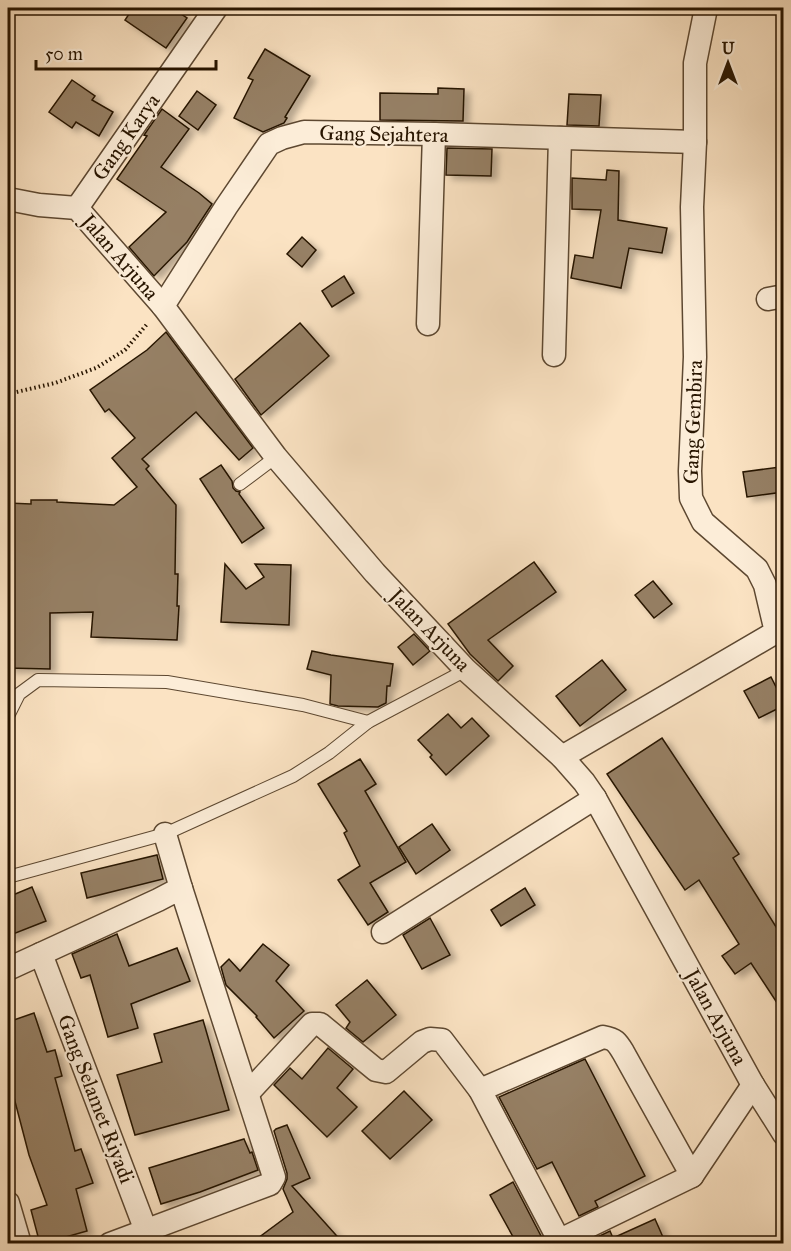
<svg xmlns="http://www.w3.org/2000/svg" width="791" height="1251" font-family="'IM FELL Great Primer',serif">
	<defs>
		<filter id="shadow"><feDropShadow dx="6" dy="4" stdDeviation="3" flood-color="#0004"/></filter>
	</defs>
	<rect width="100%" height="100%" fill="#fbe3c3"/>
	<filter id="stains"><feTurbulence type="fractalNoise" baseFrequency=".00333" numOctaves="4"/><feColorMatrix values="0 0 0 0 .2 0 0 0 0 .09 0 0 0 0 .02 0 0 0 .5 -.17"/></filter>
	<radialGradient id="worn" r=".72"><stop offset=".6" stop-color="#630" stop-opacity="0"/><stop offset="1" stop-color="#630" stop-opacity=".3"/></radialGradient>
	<!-- building -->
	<g fill="#968065" stroke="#281500" stroke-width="1.5" filter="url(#shadow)">
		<path d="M133,8H172L187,18L166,48L125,20Z"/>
		<path d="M265,49L310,76L285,117L287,118L284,123L263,132L234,118L253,80L248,78Z"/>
		<path d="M72,80L95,96L92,100L113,112L99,136L76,122L72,128L49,112Z"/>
		<path d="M438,88L464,89L463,121L380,120V93L438,94Z"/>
		<path d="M197,91L216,105L198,130L179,116Z"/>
		<path d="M569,94L601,95L599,126L567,125Z"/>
		<path d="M162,109L189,129L161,167L199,193L212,204L187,242L154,276L129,247L166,212L117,179L147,136L144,135Z"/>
		<path d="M447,148L492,149L491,176L446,175Z"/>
		<path d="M607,170L619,171L618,220L667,228L662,253L629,248L621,288L571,278L575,255L593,258L601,210L572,209V178L606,180Z"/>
		<path d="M302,237L316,250L302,267L287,254Z"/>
		<path d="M344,276L354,293L332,307L322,291Z"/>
		<path d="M300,323L329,356L261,415L235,379Z"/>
		<path d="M166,332L253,448L239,460L196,412L142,459L149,466L146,469L176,505L175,574H178L177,606H179L177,640L91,637L93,612L50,613V669L8,668V503L31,504V500H57V502L114,505L137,487L112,458L135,438L109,409L105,412L90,390L147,350Z"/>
		<path d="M221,465L232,481L233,488L236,491L240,492L239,494L264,528L242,543L200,479Z"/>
		<path d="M780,467L783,492L747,497L743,472Z"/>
		<path d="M534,562L556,592L488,640L513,666L498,681L470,654L448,624Z"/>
		<path d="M225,564L246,589L264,577L255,564L291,565L289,625L221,622Z"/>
		<path d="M653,581L672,604L654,618L635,595Z"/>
		<path d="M414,634L430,651L413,665L398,647Z"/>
		<path d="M312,651L331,655L393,664L390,686H387L386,703L378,707L338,706L330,704L331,675L307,669Z"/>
		<path d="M602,660L626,690L580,726L556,696Z"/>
		<path d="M771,677L783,701V706L759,718L744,691Z"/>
		<path d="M448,714L461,728L472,718L489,736L446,775L430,757L432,755L418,740Z"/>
		<path d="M662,738L739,854L733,858L783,938V1012L751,963L735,974L722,956L739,944L699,880L685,890L607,774Z"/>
		<path d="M360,759L376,784L365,791L406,862L370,883L388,912L368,925L338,880L360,866L344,833L347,831L318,784Z"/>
		<path d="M432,824L450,850L416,874L399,847Z"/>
		<path d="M157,855L163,879L87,898L81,873Z"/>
		<path d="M32,887L46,921L8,936V897Z"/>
		<path d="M525,888L535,905L501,926L491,910Z"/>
		<path d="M430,918L450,955L422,969L403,935Z"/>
		<path d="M117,934L129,966L177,948L190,981L131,1004L138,1028L108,1037L90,975L81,978L72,954Z"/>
		<path d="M263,944L289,965L276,981L304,1011L274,1038L256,1017L257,1016L226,985L221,967L229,959L240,971Z"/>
		<path d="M367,980L396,1015L363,1042L346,1028L350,1022L336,1005Z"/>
		<path d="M34,1013L47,1052L55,1050L62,1076L55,1078L75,1151L81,1149L93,1183L76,1189L87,1231L41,1244H40L31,1210L47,1205L29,1155L12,1090L8,1091V1022Z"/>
		<path d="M203,1020L229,1110L135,1135L117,1075L162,1062L154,1034Z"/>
		<path d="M328,1048L353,1069L337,1088L357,1107L327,1137L274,1085L290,1068L302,1079Z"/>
		<path d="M585,1059L645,1176L595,1201L598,1207L579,1216L552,1162L537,1169L499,1097Z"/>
		<path d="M404,1091L432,1120L390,1159L362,1131Z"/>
		<path d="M287,1125L310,1178L292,1186L344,1244H250L293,1212L283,1189L287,1179V1173L274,1131L276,1129Z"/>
		<path d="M244,1139L250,1153L252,1152L258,1170L200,1192L161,1204L149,1168Z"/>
		<path d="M513,1182L541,1236L539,1244H517L490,1195Z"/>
		<path d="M655,1219L666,1244H593L591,1240L610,1231L613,1238Z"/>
	</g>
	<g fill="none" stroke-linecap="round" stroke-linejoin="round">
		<defs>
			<g id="service">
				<path d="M240,484L276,457"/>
				<path d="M8,716L19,694L38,680L167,682L303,705L368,722"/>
				<path d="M8,877L165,834L293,776L329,753L368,722L466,670"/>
			</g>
			<g id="minor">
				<path d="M8,199L39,205L77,208L163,306L276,457L375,573L466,670L562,757L584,782L595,798L753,1085L784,1134"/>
				<path d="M77,208L216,8"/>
				<path d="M768,299L784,296"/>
				<path d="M163,306L226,207L269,144L282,138L304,132L434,134L695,142"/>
				<path d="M428,324L434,134"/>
				<path d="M554,355L560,138"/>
				<path d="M562,757L776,632L765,585L757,569L703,522L691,498L690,471L695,357L692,207L695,142V63L706,8"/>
				<path d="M165,834L181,888"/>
				<path d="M383,932L595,798"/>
				<path d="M41,954L151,1244"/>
				<path d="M8,969L158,900L181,888L274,1177L270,1184L110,1244"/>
				<path d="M480,1090L603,1037C615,1039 617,1042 623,1052L692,1176"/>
				<path d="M248,1093L312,1024H320L376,1070L386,1072L422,1042L430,1039L442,1040L480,1090L561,1244"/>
				<path d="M8,1203L20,1244"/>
				<path d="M552,1244L692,1176L753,1085"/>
			</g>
		</defs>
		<!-- service casing -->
		<use href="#service" stroke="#5d4831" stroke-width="14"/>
		<!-- minor casing -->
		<use href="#minor" stroke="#5d4831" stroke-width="25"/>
		<!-- path -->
		<path stroke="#281500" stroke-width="4" stroke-dasharray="1.5 3" stroke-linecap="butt" d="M8,394L55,383L96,368L125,350L148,323"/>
		<!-- service -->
		<use href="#service" stroke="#fcedd8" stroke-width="12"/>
		<!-- minor -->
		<use href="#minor" stroke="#fcedd8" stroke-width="22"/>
	</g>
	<g text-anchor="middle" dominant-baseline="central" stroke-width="4.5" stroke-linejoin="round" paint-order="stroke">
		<!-- street labels -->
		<g font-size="21" fill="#281500" stroke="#fcedd8">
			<text transform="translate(384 134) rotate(1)">Gang Sejahtera</text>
			<text transform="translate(126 137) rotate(-55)">Gang Karya</text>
			<text transform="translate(120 257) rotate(49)">Jalan Arjuna</text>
			<text transform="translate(693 422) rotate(-88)">Gang Gembira</text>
			<text transform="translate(430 630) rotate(46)">Jalan Arjuna</text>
			<text transform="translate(716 1017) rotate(61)">Jalan Arjuna</text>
			<text transform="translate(96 1099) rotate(69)">Gang Selamet Riyadi</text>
		</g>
	</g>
	<!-- margin -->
	<rect width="791" height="1251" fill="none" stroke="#fbe3c3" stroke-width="30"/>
	<rect x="9" y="9" width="773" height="1233" fill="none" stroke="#281500" stroke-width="3"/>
	<rect x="15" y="15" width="761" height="1221" fill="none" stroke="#281500" stroke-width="1.5"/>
	<!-- north arrow -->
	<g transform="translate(728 63)" stroke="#fcedd8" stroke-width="4.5" paint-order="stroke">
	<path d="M0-4.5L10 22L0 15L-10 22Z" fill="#281500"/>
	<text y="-9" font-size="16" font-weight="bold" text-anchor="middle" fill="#281500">U</text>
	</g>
	<!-- scale -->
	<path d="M36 60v9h180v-9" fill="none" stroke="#281500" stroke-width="3"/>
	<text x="45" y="60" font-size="18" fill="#281500" stroke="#fcedd8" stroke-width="4.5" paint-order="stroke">50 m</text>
	<rect width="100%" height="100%" filter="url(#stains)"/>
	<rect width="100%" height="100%" fill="url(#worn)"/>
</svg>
